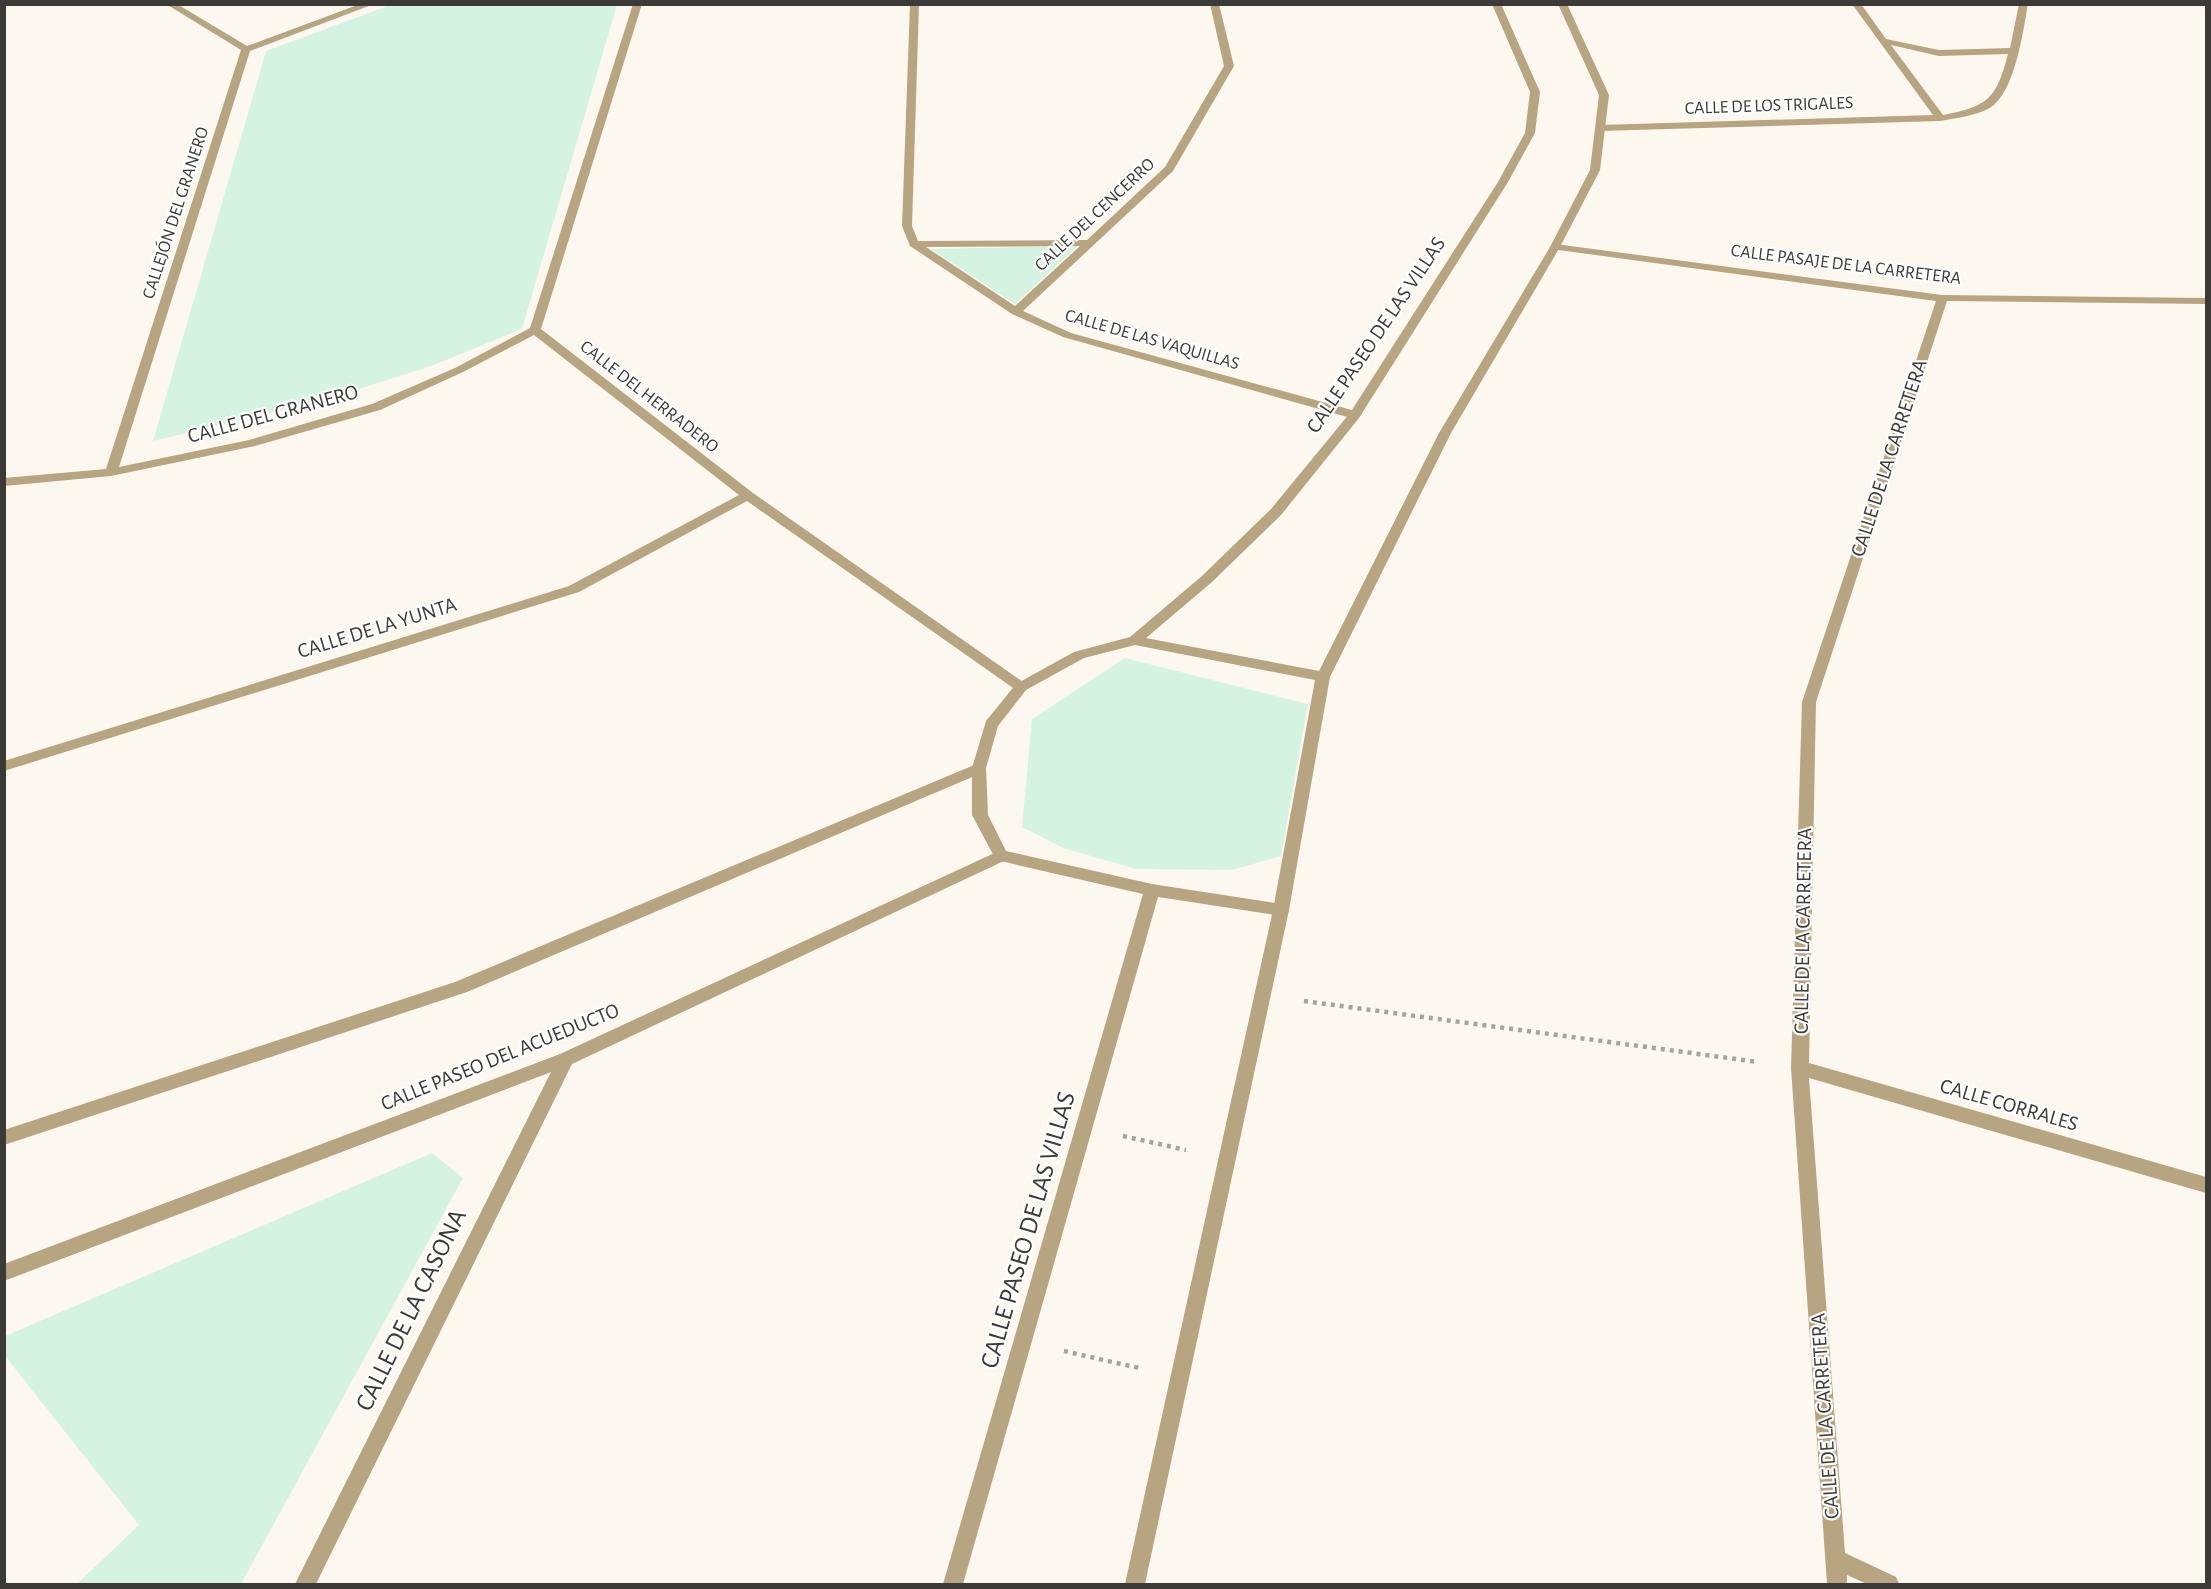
<svg xmlns="http://www.w3.org/2000/svg" width="2211" height="1589" font-family="'Alegreya Sans',sans-serif">
	<rect width="100%" height="100%" fill="#fdf8ef"/>
	<!-- green -->
	<g fill="#d5f3e1">
		<path d="M393,4L617,5L522,329L431,366L325,400L153,441L266,51Z"/>
		<path d="M1078,246L1015,304L931,249Z"/>
		<path d="M1125,658L1308,704L1281,856L1232,870L1136,869L1063,848L1022,827L1032,719Z"/>
		<path d="M432,1153L463,1178L241,1584H77L139,1525L5,1356V1336Z"/>
	</g>
	<g fill="none" stroke-linecap="round" stroke-linejoin="round">
		<!-- path -->
		<g stroke="#a6a39c" stroke-width="4.5" stroke-dasharray="4 5" stroke-linecap="butt">
			<path d="M1304,1001L1758,1062"/>
			<path d="M1123,1136L1186,1150"/>
			<path d="M1064,1351L1139,1368"/>
		</g>
		<!-- minor -->
		<g fill="#b6a580" fill-rule="evenodd">
			<path d="M166,4H177L247,46L360,4H374L250,51L119,467L249,440L372,404L455,368L530,328L633,4H642L541,329L753,493L1026,684L1028,687L1026,690H1016L747,501L579,592L4,771V761L569,586L739,495L534,335L463,372L380,410L255,446L111,476L4,486V478L106,469L241,50Z"/>
			<path d="M910,4H919L912,226L918,241L1087,240L1165,167L1224,66L1210,4H1219L1234,66L1173,171L1023,311L1071,333L1359,412V418H1351L1063,337L1012,314L910,246L902,226ZM1080,246L1015,306L926,247Z"/>
			<path d="M1852,4H1861L1886,39L1939,50L2010,48L2019,4H2028C2023,32 2015,92 1990,108C1975,116 1956,118 1940,121L1600,131L1595,128L1600,125L1933,115ZM1891,45L1939,56L2008,54C1996,99 1989,106 1943,115Z"/>
			<path d="M1555,244L1942,295L2206,298V304L1947,301L1816,702L1809,1063L2206,1177V1193L1809,1078L1845,1553L1896,1577L1899,1584H1867L1847,1575V1584H1827L1791,1068L1802,702L1936,301L1551,249L1550,247Z"/>
			<path d="M979,763L986,768L984,772L467,992L4,1145V1130L455,982Z"/>
			<path d="M1001,850L1006,852L1009,856L1006,860L572,1064L316,1584H295L551,1072L4,1281V1264L560,1054Z"/>
			<path d="M1152,884L1281,904L1287,906L1289,910L1287,914L1281,916L1152,896L1146,894L1144,890L1146,886Z"/>
		</g>
		<!-- tertiary -->
		<path fill="#b6a580" fill-rule="evenodd" d="M1492,4H1501L1540,92L1535,133L1508,182L1359,418L1281,515L1212,582L1146,638L1319,671L1439,433L1550,247L1590,170L1599,95L1558,4H1567L1609,95L1600,170L1560,247L1451,433L1330,677L1289,910L1145,1584H1125L1273,910L1315,680L1135,645L1084,658L1026,690L998,726L986,768L988,815L1006,851L1152,884L1158,886L1160,890L963,1584H943L1143,894L996,860L972,815V768L986,721L1016,684L1074,652L1130,637L1202,576L1271,509L1350,413L1498,182L1525,133L1530,92Z"/>
	</g>
	<g text-anchor="middle" dominant-baseline="central" stroke-width="4.5" stroke-linejoin="round" paint-order="stroke">
		<!-- far-street labels -->
		<g font-size="18" fill="#3c3a36" stroke="#fff">
			<text transform="translate(1769 106) rotate(-2)">CALLE DE LOS TRIGALES</text>
			<text transform="translate(176 213) rotate(-72)">CALLEJÓN DEL GRANERO</text>
			<text transform="translate(1095 215) rotate(-43)">CALLE DEL CENCERRO</text>
			<text transform="translate(1846 265) rotate(7)">CALLE PASAJE DE LA CARRETERA</text>
			<text transform="translate(1152 340) rotate(16)">CALLE DE LAS VAQUILLAS</text>
			<text transform="translate(649 397) rotate(38)">CALLE DEL HERRADERO</text>
		</g>
		<!-- street labels -->
		<g font-size="21" fill="#3c3a36" stroke="#fff">
			<text transform="translate(1376 335) rotate(-56)">CALLE PASEO DE LAS VILLAS</text>
			<text transform="translate(273 414) rotate(-15)">CALLE DEL GRANERO</text>
			<text transform="translate(1889 458) rotate(-72)">CALLE DE LA CARRETERA</text>
			<text transform="translate(377 628) rotate(-17)">CALLE DE LA YUNTA</text>
			<text transform="translate(1803 931) rotate(-89)">CALLE DE LA CARRETERA</text>
			<text transform="translate(500 1057) rotate(-22)">CALLE PASEO DEL ACUEDUCTO</text>
			<text transform="translate(2009 1105) rotate(16)">CALLE CORRALES</text>
			<text transform="translate(1825 1416) rotate(-94)">CALLE DE LA CARRETERA</text>
		</g>
		<!-- near-street labels -->
		<g font-size="26" fill="#3c3a36" stroke="#fff">
			<text transform="translate(1028 1230) rotate(-74)">CALLE PASEO DE LAS VILLAS</text>
			<text transform="translate(411 1310) rotate(-64)">CALLE DE LA CASONA</text>
		</g>
	</g>
	<!-- border -->
	<rect width="2211" height="1589" fill="none" stroke="#3c3a36" stroke-width="12"/>
</svg>
